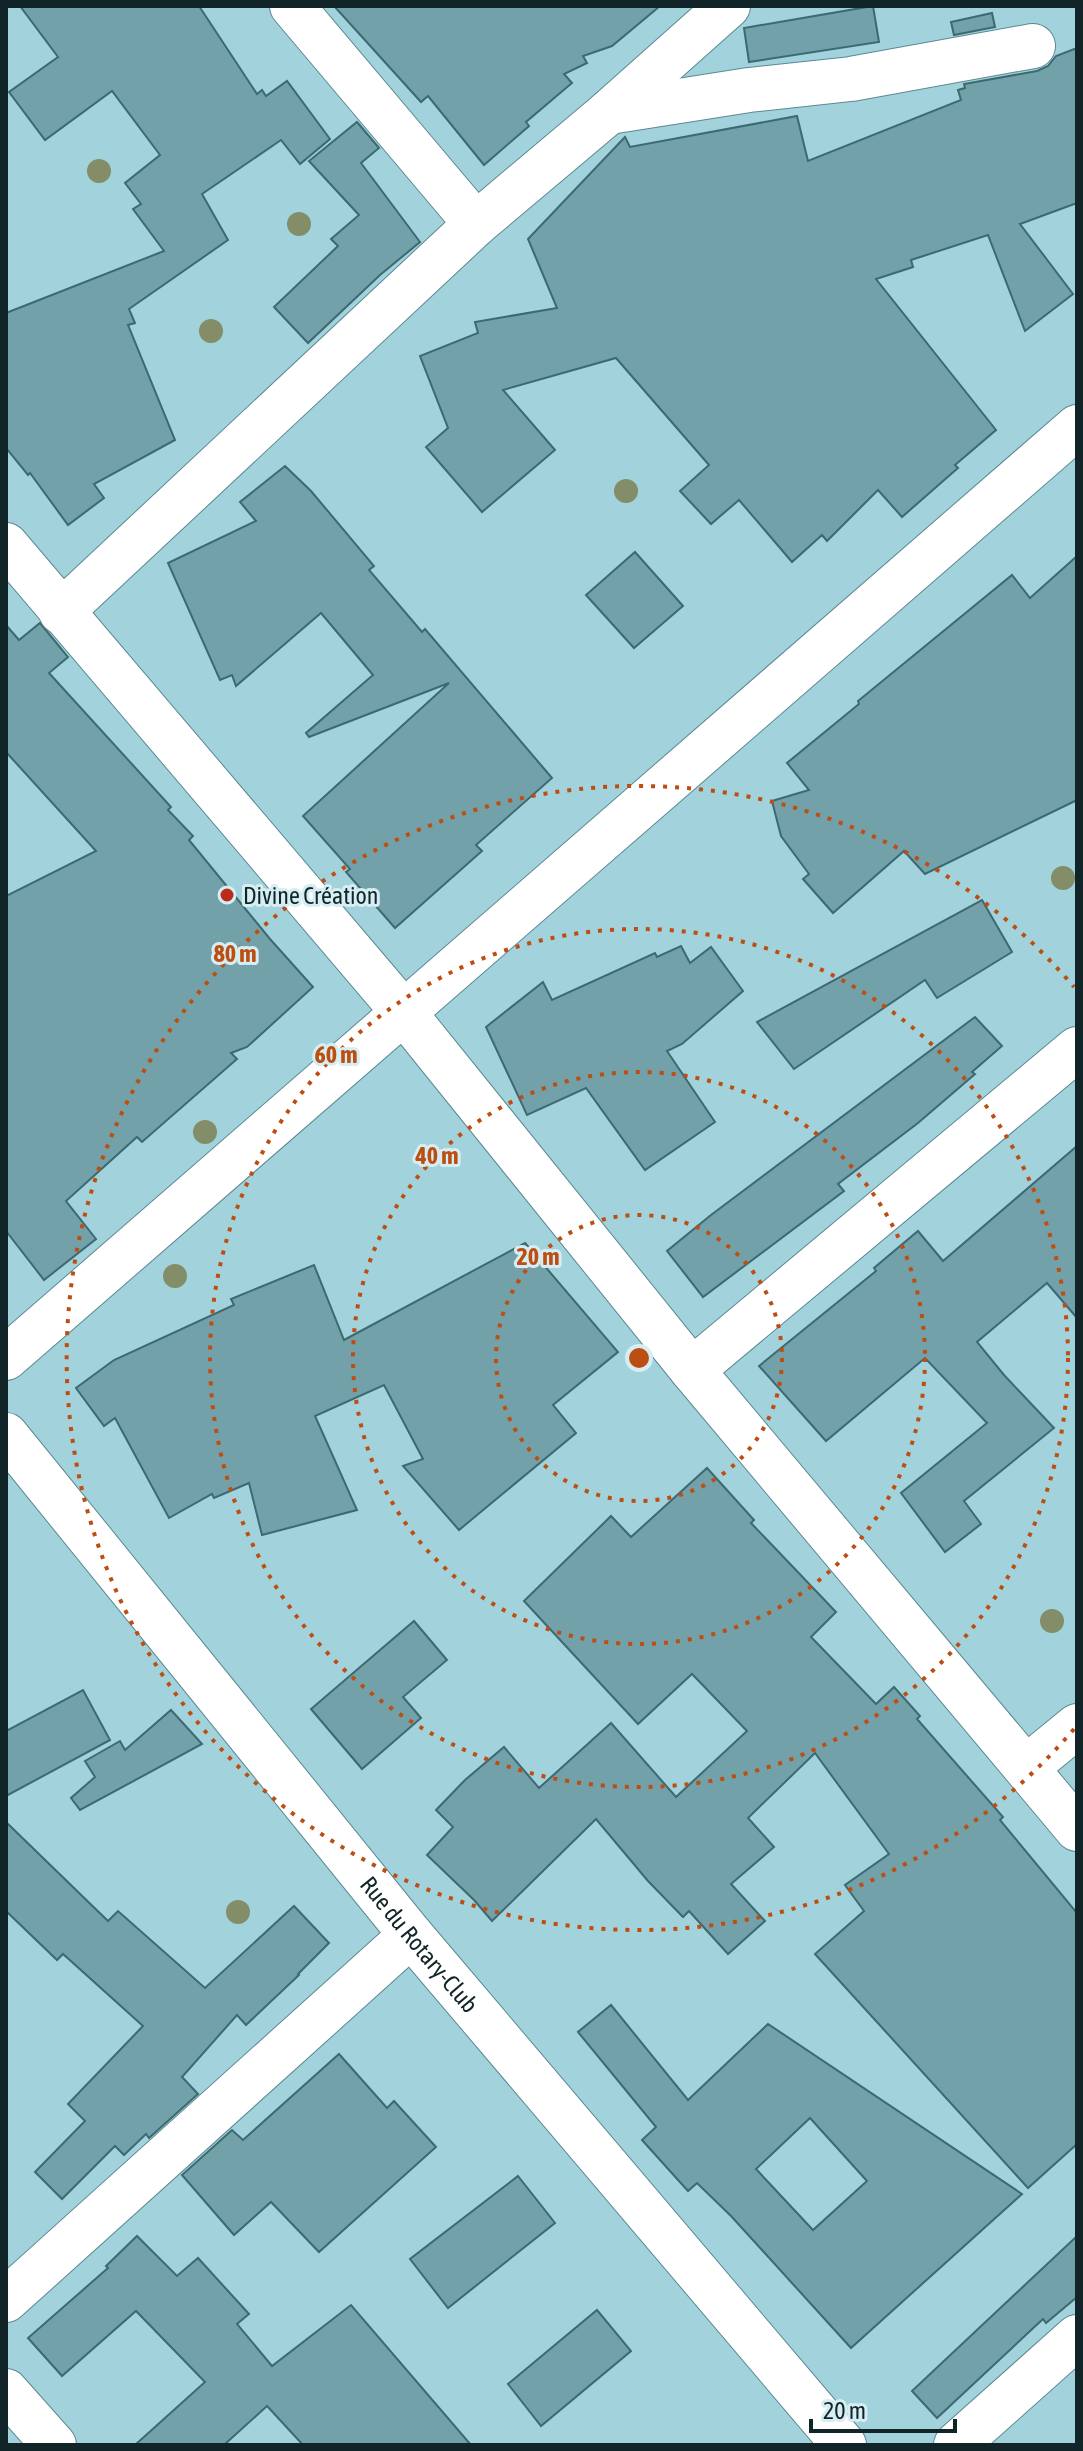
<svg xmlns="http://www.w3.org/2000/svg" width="1083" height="2451" font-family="'Asap Condensed',sans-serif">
	<rect width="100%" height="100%" fill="#a2d2dc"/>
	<!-- building -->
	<g fill="#72a1aa" stroke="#3c6a73" stroke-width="2" fill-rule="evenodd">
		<path d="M20,6H199L257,94L262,90L266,96L287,81L330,139L300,164L281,140L202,194L228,240L129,309L135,323L128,325L175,440L94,484L104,498L68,525L30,473L28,475L6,448V313L164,251L133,209L141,204L125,183L160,155L112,91L45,140L9,92L58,57Z"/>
		<path d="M334,6H660L612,46L583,56L587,63L564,74L572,83L526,122L529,126L484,165L428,96L421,102Z"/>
		<path d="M873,6L879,42L749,62L744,28Z"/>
		<path d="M992,13L995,27L954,35L951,22Z"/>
		<path d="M1077,48V203L1020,224L1073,294L1025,331L988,235L911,260L913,267L876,279L996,430L955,465L958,468L902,517L878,490L827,541L822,535L792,562L739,500L711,524L680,491L709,465L616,358L503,390L555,450L482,512L426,447L448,428L420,356L478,333L475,322L557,308L528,239L625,137L630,147L797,116L808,161L961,100L958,90L965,88L964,84L1037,71L1048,66L1056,56Z"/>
		<path d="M357,122L379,148L361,163L420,242L380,275L308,343L274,307L338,246L331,239L359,215L309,161Z"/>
		<path d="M285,466L311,491L374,566L369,570L422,632L425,629L552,778L476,845L482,851L395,928L346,872L350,869L303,816L449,683L309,737L306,733L373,675L321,613L236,686L232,675L220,680L168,563L256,521L240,502Z"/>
		<path d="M635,552L683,606L634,648L586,595Z"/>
		<path d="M1077,556V800L925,874L904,851L833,913L803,879L809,874L781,836L772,801L809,790L787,763L859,704L858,701L1012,575L1030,598Z"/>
		<path d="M40,623L68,657L49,673L171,807L168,810L193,836L189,840L270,939L313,987L247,1047L231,1053L237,1059L142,1142L137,1137L66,1201L96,1239L44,1280L6,1231V896L96,851L6,752V625L19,640Z"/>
		<path d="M982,900L1012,952L937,998L925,980L794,1069L757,1022Z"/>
		<path d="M681,946L690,963L711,947L743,991L682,1044L667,1051L715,1122L645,1170L586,1088L527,1115L486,1027L543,982L552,1000L655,953L657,957Z"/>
		<path d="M975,1017L1002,1046L972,1072L975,1074L918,1123L838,1184L844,1191L703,1297L667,1251L711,1215Z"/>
		<path d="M1077,1146V1318L1047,1283L977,1342L1004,1375L1054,1428L964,1501L981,1524L945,1552L901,1493L987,1423L925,1358L826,1441L759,1366L876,1271L874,1268L918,1231L943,1261Z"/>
		<path d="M525,1243L618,1352L553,1405L576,1433L459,1530L403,1466L423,1459L384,1385L315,1416L357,1510L262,1535L249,1483L214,1498L212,1494L169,1518L115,1418L104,1426L76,1388L114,1360L234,1305L231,1299L314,1265L344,1340Z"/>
		<path d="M707,1468L754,1520L751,1523L836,1612L811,1637L876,1704L894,1687L920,1716L917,1719L1003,1817L1000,1820L1077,1913V2144L1028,2188L815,1954L864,1911L845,1885L889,1854L815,1753L748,1818L774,1847L731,1884L765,1921L728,1954L689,1911L683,1917L648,1881L596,1819L492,1921L474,1900L427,1855L453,1827L436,1810L465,1780L504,1747L539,1788L611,1723L676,1797L747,1731L692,1674L638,1724L524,1601L611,1516L631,1537Z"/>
		<path d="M414,1621L447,1660L403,1697L421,1718L362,1769L311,1709Z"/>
		<path d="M83,1690L110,1740L6,1796V1731Z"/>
		<path d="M171,1710L202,1744L80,1810L71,1798L95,1777L85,1761L120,1741L125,1750Z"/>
		<path d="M6,1822L108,1921L118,1911L205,1988L294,1906L329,1943L298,1974L299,1975L246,2025L237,2015L182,2077L198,2094L149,2138L146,2134L124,2155L115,2146L62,2199L35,2172L85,2121L68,2104L143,2026L63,1954L57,1960L6,1911Z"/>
		<path d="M611,2005L688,2100L768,2024L1022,2194L851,2348L731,2216L697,2183L688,2191L642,2140L656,2127L578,2032ZM810,2118L867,2181L813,2230L756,2169Z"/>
		<path d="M339,2054L387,2108L394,2101L436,2147L319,2252L271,2202L234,2235L182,2175L232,2130L243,2140Z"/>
		<path d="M518,2176L555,2223L448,2308L410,2259Z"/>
		<path d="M137,2236L177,2276L198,2258L249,2314L237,2324L272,2366L351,2305L471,2445H303L267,2406L224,2445H135L205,2382L136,2311L62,2376L28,2338L108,2268L106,2266Z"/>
		<path d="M1077,2236V2297L1046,2323L1043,2319L937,2418L912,2391Z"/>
		<path d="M597,2310L631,2351L541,2426L508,2384Z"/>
	</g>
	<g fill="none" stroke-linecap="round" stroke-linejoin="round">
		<defs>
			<g id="minor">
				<path d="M292,6L476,224"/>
				<path d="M609,112L749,90L851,79L1033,46"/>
				<path d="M6,545L405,1014L692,1370L1077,1829"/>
				<path d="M61,612L476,224L609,112L728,6"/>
				<path d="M6,1358L1077,427"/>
				<path d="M692,1370L1077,1049"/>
				<path id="s1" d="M6,1435L411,1935L844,2445"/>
				<path d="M1027,1767L1077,1726"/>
				<path d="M6,2300L411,1935"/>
				<path d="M6,2391L54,2445"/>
				<path d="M956,2445L1077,2337"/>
			</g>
		</defs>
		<!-- minor casing -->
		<use href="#minor" stroke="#5b8992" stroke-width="46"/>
		<!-- minor -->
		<use href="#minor" stroke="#fff" stroke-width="44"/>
	</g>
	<!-- trees -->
	<g fill="#838d68">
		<circle cx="99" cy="171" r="12"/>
		<circle cx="299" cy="224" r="12"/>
		<circle cx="211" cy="331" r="12"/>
		<circle cx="626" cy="491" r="12"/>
		<circle cx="1063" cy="878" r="12"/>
		<circle cx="205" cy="1132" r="12"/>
		<circle cx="175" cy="1276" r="12"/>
		<circle cx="1052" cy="1621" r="12"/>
		<circle cx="238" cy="1912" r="12"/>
	</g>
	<!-- distance rings -->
	<g fill="none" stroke="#bd4e12" stroke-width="4" stroke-dasharray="4 8">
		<circle cx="639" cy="1358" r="143"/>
		<circle cx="639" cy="1358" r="286"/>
		<circle cx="639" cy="1358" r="429"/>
		<path d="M1074 1729A572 572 0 1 1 1074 987"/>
	</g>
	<!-- markers -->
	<circle fill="#b92d18" stroke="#d6eef3" stroke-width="3" cx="227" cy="895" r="8"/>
	<g text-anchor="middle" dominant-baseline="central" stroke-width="6" stroke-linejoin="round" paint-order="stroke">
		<!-- poi labels -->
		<g font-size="24" fill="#112428" stroke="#d6eef3" text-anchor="start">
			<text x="243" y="895">Divine Création</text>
		</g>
		<!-- street labels -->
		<g font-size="24" fill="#112428" stroke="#d6eef3">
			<text stroke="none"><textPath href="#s1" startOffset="656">Rue du Rotary-Club</textPath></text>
		</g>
	</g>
	<circle cx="639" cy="1358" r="12" fill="#bd4e12" stroke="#d6eef3" stroke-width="4"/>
	<g font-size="24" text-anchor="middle" font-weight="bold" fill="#bd4e12" stroke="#d6eef3" stroke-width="6" stroke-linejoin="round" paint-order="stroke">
		<text x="235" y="962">80 m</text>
		<text x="336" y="1063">60 m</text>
		<text x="437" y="1164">40 m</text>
		<text x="538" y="1265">20 m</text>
	</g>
	<!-- border -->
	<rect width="1083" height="2451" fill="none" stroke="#112428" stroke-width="16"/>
	<!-- scale -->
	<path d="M811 2419v12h144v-12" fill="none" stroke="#112428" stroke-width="4"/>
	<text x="823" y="2419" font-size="24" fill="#112428" stroke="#d6eef3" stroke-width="6" paint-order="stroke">20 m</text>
</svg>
